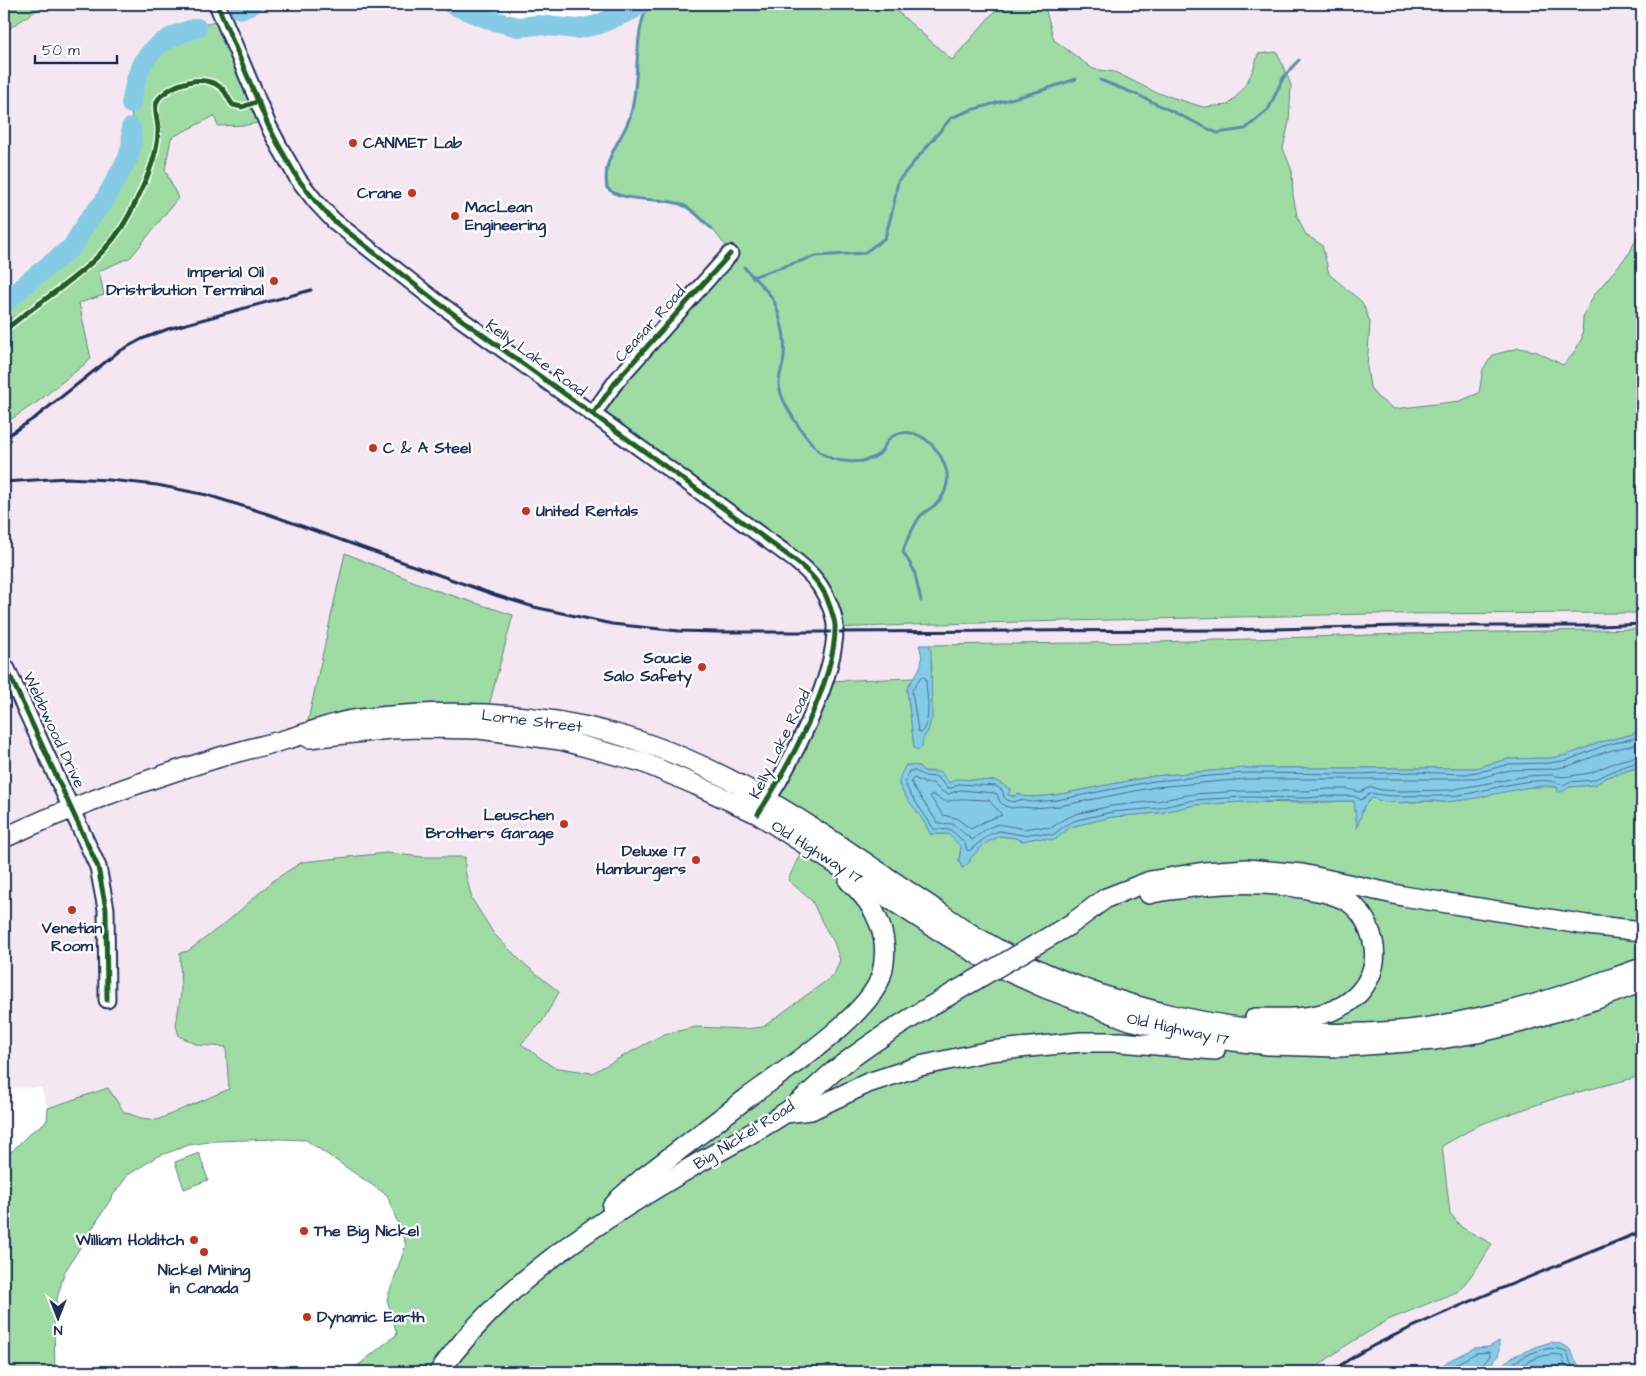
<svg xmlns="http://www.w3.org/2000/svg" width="1646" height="1376" font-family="'Architects Daughter',sans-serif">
	<rect width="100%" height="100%" fill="#fff"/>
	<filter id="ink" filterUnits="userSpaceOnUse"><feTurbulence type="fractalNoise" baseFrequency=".02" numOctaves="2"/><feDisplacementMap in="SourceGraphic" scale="10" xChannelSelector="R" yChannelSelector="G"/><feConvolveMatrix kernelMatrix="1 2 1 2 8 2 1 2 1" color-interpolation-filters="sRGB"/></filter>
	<g filter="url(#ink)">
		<!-- built -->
		<g fill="#f5e7f1">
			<path d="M46,4H217L222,16L253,4H450L490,21L518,27L539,26L577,29L597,25L632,11L641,4H648L639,27L632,106L626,125L620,135L605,185L660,201L679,204L691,209L710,229L731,252L810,574L834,628L936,624L1368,614L1642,613V629L1403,634L1157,642L920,645L922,661L915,678L823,681L768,799L682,756L487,713L512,615L432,589L421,729L611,754L804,845L788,880L812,901L824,926L834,942L840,960L834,975L763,1027L744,1029L696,1027L664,1034L593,1073L553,1067L520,1043L542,1022L537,976L494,934L472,900L465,871V858L422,857L386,853L274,880L228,921L187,951L180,953L181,993L176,1025L179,1035L198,1045L227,1047L229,1089L157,1120L141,1118L124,1112L70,1100L48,1108L41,1088H4V424L40,400L79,303L98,271L131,257L165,170L171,138L214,116L219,126L247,125L265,121L223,18L196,29L180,33L132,127L133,142L129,159L104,204L88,221L73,248L29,282L7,302H4V32Z"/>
			<path d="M889,4H1001L952,60Z"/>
			<path d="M1044,4H1642V226L1630,252L1594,295L1583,317V338L1573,354L1563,366L1535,351L1481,381L1479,393L1461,401L1394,409L1377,397L1370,387L1367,368L1368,347L1344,288L1329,274L1322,245L1306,235L1297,216L1293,195L1292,171L1283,148L1289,122L1258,54L1254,72L1240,93L1228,105L1203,107L1155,92L1116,72L1093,69L1054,40Z"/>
			<path d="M1642,1076V1372H1310L1342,1348L1388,1320L1459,1291L1481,1264L1492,1244L1461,1227L1450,1213L1442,1146L1481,1124L1559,1097Z"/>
		</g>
		<!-- green -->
		<g fill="#9fdca3" stroke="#5d8680">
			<path d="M4,4H46L4,32Z"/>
			<path d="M648,4H889L952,60L1001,4H1044L1054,40L1093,69L1115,72L1155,92L1203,107L1228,105C1244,90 1253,75 1258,54L1277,52L1291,85L1289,122L1283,148L1292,171L1293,195L1297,216L1306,235L1322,245L1329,274L1362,302L1370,322L1367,368L1370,387L1377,397L1394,409L1460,401L1479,393L1483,369L1493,355L1519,348L1535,351L1563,365L1573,354L1582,338L1583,317L1594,295L1630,252L1642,226V613L1368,614L936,624L834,628L818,585L591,415L731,252C717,236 702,213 681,205C659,197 623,204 606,188C601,157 621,143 629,117C641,80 631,40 648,4Z"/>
			<path d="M222,17L266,121L247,125L218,126L214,116L171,138L165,170L178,198L131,257L99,271L104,295L79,303L91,359L40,400L4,424V302H8L29,282L73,248L88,221L104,204L129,159L133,142L131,104L137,81L144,63L163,43L180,33L196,29Z"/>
			<path d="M345,553L432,589L513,615L487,713L305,734Z"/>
			<path d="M1642,629V728L1633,734L1601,742L1567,755L1550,758L1508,759L1475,768H1246L1154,776L1056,795L1033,797L1008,795L1010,789C985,781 975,779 949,783L935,771C929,771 922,773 919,766L906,765L899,784C908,802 923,815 930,834H948L961,847L959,860L962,868L970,861L971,857L986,843L1000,836L1015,838L1023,841L1036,838L1054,840L1069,828L1078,825L1112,817L1159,813L1195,805L1243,802L1309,803L1347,801H1354L1357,826L1364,806L1372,798L1402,803L1427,801L1443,802L1462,800L1529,787H1569L1595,785L1605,778L1642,766V967L1426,1026L1233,1025L1031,965L768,799L823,681L915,678L910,683L907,689L914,748L928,731L932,705L931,679L932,667L929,645L1157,642L1403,634Z"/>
			<path d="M804,845L937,931L1271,1045L1642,983V1076L1559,1097L1481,1124L1442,1146L1450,1213L1461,1227L1492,1244L1480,1264L1459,1291L1388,1320L1342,1348L1310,1372H356V1367L397,1334L387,1299L406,1245L387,1195L306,1140L279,1139L215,1141L189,1145L156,1157L128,1175L114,1194L64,1273L57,1299L54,1323L55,1372H4V1154L10,1153L30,1133L47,1121L48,1108L108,1088L124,1112L141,1118L157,1120L229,1089L226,1047L198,1045L179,1036L176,1025L181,993L180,953L188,951L228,921L274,880L302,862L386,853L422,857H465V871L472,899L494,934L522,962L559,992L542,1022L521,1044L553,1067L592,1073L664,1034L696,1027L744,1029L763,1027L834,975L840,960L834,942L824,926L812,901L788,880Z"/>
			<path d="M199,1153L208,1180L184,1189L175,1162Z"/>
		</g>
		<!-- water -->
		<g fill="#85cbe6" stroke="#5b8db0">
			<path d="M919,645H929L931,651L932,717L928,731L923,739L922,747L918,750L914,748L907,689C915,672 927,668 919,645Z"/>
			<path d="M1642,728V766L1605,778L1595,785L1569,787L1564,791L1558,792L1557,787C1544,784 1528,787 1515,790C1492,794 1468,801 1444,802C1437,802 1431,800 1424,801C1407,802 1387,805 1372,798L1364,806L1357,828L1354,801L1243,802L1195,805L1159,813L1112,817L1078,825L1069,828L1055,840L1036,838L1023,841L1015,838L1000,836L986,843L971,857L969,863L962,868L959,860L961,847L948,834H930C925,818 901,795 899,783C899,777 903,770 906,765L919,766L921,769L926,772H941L949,783L956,779L997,781L1010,789L1008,795L1014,797L1018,793L1023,796L1033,797L1056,795L1154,776L1246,768H1475L1508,759L1550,758L1567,755L1601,742L1633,734Z"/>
			<path d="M1499,1341V1352L1498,1356L1486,1370L1487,1372H1432L1452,1359L1474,1348L1489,1347Z"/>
			<path d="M1551,1342C1580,1346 1567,1358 1586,1372H1495L1512,1357L1538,1346Z"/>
		</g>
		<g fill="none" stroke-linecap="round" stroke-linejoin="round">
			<!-- shore -->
			<g stroke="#456d94" stroke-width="1">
				<path d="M921,677H924L926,679C926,694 933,722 920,733L918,731L912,691Z"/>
				<path d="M1642,734L1635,738L1603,746L1568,760L1550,763L1509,764L1488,770L1465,774L1413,772L1355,774L1245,773L1154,781L1057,800L1033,802L1019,800L1014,802L1007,800L1004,797L1003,791L996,786L958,784L952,788H948L937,777L925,776L915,771H909L905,783L909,792L934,829L951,830L965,843L967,850L969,851L990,834L1000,831L1023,835L1036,833L1053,835L1067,824L1077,820L1112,812L1158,808L1194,800L1243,797L1308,798L1326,796H1354L1361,800L1371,793C1391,798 1408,795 1428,796C1439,796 1448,796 1459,795C1485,792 1541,772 1563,785L1569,782L1593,780L1622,767L1642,761"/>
				<path d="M1642,741L1637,744L1605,752L1569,766L1551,769L1510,770L1476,779H1246L1155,787L1059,806L1033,808L1020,807L1012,808L1005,806L1000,802L997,794L994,793L960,790L948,794L941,791L933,783H924L914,778L911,781L914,788L938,823L953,824L972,840L986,829L998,824L1024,829L1036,827L1051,828L1064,819L1076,814L1111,806L1157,801L1193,794L1243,791H1308L1326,789H1348L1360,792L1371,787L1381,790L1402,791L1450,790L1527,776L1552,775L1563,777L1590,773L1619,761L1642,755"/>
				<path d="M931,795H934C949,807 950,798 964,799C973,799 981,800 989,800L1002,815L985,821L971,829L956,818L943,815L931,798Z"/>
				<path d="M1441,1372L1476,1353L1489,1352L1490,1356L1481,1367V1372"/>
				<path d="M1503,1372C1517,1358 1548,1341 1567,1352L1571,1364L1578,1372"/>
				<path d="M1512,1372C1522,1363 1548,1350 1562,1356L1565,1366L1569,1372"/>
			</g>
			<!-- stream -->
			<g stroke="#5b8db0" stroke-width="3">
				<path d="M648,4C632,40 641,80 630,117C621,143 602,157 607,188C623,203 659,197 680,204C692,208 701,219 711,228"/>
				<path d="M1100,80L1138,95L1217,133L1245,129L1268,110L1283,78L1295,64L1299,60"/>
				<path d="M744,267C753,278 765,287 772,298C777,306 780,318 782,327C785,337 785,354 783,364C781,371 779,376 779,383C779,401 805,438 819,451C832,463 864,466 879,454C885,449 885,440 893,436C916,424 938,446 945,466C950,479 947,494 936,504C931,509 923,512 919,518C914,526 905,543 903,552L914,570L921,601"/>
				<path d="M752,277L816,256L864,253L885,238L893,208L898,181L951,118L971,110L1043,90L1076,79"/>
			</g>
			<!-- river -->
			<g stroke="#85cbe6" stroke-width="20">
				<path d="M451,4L491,20L518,27L538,25L577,29L597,25L632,10L640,4"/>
				<path d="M240,9L252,4"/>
				<path d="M131,104C134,90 136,74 143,63C154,43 177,33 197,28"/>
				<path d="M4,301H7L29,281L72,247L88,220L103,203L128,158L132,142L131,128"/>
			</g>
			<defs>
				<g id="minor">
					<path d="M217,4L268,125L279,146L298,179L316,202L334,221L433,299L759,534C779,549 807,566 820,586C827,597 834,613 835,625C837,677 790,765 762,809"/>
					<path d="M593,414L617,380L730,254"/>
					<path d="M4,666L7,669L98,867L106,909L107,1000"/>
				</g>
				<g id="major">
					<path d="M309,738L390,729L421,728L479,729L560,740L642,762L696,785L758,814L938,930L998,967L1045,988L1130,1020L1198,1037L1269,1045L1339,1047L1435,1040L1477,1033L1522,1022L1594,1000L1642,982"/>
					<path d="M4,838C72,806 145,780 217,758C239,751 262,746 284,740C310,733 333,722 360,719C444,709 530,711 612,733C726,763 822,834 918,898C938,911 957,925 976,937C1101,1012 1253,1043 1397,1031C1435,1028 1472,1019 1509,1011C1554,1000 1598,983 1642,968"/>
					<path d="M1149,894C1159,891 1169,890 1179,889C1223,882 1263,881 1307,889C1321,891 1335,894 1347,901C1362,910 1369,925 1373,941C1376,954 1375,966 1369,978C1348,1021 1296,1019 1255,1018"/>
					<path d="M1054,934L1071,924L1106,898L1150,881L1204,872L1247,869L1302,874L1403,896L1587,925L1642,931"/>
					<path d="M785,1113L811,1110L868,1083L920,1066L990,1051L1081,1042H1120L1215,1050"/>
					<path d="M612,1207L620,1198L644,1177C678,1151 713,1124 747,1098C780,1074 870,1015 881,976C892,939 877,906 849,881"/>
					<path d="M439,1372C505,1279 603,1219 700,1162C728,1146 758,1131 785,1113C802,1101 818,1085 834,1071C870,1043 908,1019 948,996"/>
				</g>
			</defs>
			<!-- minor casing -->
			<use href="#minor" stroke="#1b2f5e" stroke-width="19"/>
			<!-- major casing -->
			<use href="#major" stroke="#1b2f5e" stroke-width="22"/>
			<!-- minor -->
			<use href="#minor" stroke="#fff" stroke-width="15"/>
			<!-- major -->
			<use href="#major" stroke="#fff" stroke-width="19"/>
			<!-- rail -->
			<g stroke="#1b2f5e" stroke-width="3">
				<path d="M4,438L36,417L118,352L142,339L168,329L311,290"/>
				<path d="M4,482L66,478L109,480L157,485L207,495L268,514L495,595L534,607L612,624L679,631L717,632H834L1226,630L1402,626H1601L1642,624"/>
				<path d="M1331,1372C1360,1350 1395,1335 1428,1320C1498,1288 1571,1261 1642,1231"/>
			</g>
			<defs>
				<path id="major-bridge" d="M948,996L1054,934"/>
			</defs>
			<!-- major-bridge casing -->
			<use href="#major-bridge" stroke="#1b2f5e" stroke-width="22" stroke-linecap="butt"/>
			<!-- major-bridge -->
			<use href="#major-bridge" stroke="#fff" stroke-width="19"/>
			<defs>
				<g id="cycleway">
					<path d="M217,4L268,125L279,146L298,179L316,202L334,221L433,299L759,534C782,552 813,569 826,596C829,604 834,616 835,625C837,678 787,770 758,814"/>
					<path d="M4,331C47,294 102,267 129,215C141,192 159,156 158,129C158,119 151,105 161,96C175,83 203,74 220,87C227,91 228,100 233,105L242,107L259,101"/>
					<path d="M593,414L617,380L730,254"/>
					<path d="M4,666L7,669L98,867L106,909L107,1000"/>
				</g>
			</defs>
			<!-- cycleway casing -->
			<use href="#cycleway" stroke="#fff" stroke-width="8"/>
			<!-- cycleway -->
			<use href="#cycleway" stroke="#1b5e20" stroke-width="5"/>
		</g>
	</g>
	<!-- markers -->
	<g fill="#c8321e" stroke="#fff" stroke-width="2">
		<circle cx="353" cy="143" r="5"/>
		<circle cx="412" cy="193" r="5"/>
		<circle cx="455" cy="216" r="5"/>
		<circle cx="274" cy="281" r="5"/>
		<circle cx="373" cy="448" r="5"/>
		<circle cx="526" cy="511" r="5"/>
		<circle cx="702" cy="667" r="5"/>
		<circle cx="564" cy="824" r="5"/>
		<circle cx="696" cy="860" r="5"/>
		<circle cx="72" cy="910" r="5"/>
		<circle cx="304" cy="1231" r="5"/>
		<circle cx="194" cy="1240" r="5"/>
		<circle cx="204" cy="1252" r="5"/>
		<circle cx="307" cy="1317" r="5"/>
	</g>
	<g text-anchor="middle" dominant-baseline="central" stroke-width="4.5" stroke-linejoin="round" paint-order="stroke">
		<!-- poi labels -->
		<g font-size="16" font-weight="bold" fill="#1b2f5e" stroke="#fff" text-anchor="start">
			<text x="363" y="143">CANMET Lab</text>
			<text x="402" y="193" text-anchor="end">Crane</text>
			<text x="465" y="207">MacLean<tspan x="465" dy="18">Engineering</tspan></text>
			<text x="264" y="272" text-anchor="end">Imperial Oil<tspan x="264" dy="18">Dristribution Terminal</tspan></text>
			<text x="383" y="448">C &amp; A Steel</text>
			<text x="536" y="511">United Rentals</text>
			<text x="692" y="658" text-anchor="end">Soucie<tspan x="692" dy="18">Salo Safety</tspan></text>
			<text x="554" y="815" text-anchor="end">Leuschen<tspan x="554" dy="18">Brothers Garage</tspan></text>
			<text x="686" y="851" text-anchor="end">Deluxe 17<tspan x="686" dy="18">Hamburgers</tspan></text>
			<text x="72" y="928" text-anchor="middle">Venetian<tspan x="72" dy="18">Room</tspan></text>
			<text x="314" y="1231">The Big Nickel</text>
			<text x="184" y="1240" text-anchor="end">William Holditch</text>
			<text x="204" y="1270" text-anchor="middle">Nickel Mining<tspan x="204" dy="18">in Canada</tspan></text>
			<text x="317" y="1317">Dynamic Earth</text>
		</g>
		<!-- street labels -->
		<g font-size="16" fill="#1b2f5e" stroke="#fff">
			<text transform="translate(650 324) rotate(-48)">Ceasar Road</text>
			<text transform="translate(536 358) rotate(36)">Kelly Lake Road</text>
			<text transform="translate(532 721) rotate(7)">Lorne Street</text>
			<text transform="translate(54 730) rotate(65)">Webbwood Drive</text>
			<text transform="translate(780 744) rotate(-64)">Kelly Lake Road</text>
			<text transform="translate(817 852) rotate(32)">Old Highway 17</text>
			<text transform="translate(1178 1029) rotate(12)">Old Highway 17</text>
			<text transform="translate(744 1135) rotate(-32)">Big Nickel Road</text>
		</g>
	</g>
	<!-- margin -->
	<rect width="1646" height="1376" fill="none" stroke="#fff" stroke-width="20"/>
	<rect x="10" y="10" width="1626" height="1356" fill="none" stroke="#1b2f5e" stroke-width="2" filter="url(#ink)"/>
	<!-- north arrow -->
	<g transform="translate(58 1318) rotate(180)" stroke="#ffffff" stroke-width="4" paint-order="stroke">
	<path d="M0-4L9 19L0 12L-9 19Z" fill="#1b2f5e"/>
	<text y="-8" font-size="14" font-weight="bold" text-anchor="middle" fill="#1b2f5e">N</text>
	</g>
	<!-- scale -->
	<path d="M35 55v8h82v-8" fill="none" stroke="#1b2f5e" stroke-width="2.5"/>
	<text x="42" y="55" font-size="15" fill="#1b2f5e" stroke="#ffffff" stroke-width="4" paint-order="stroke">50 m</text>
</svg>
